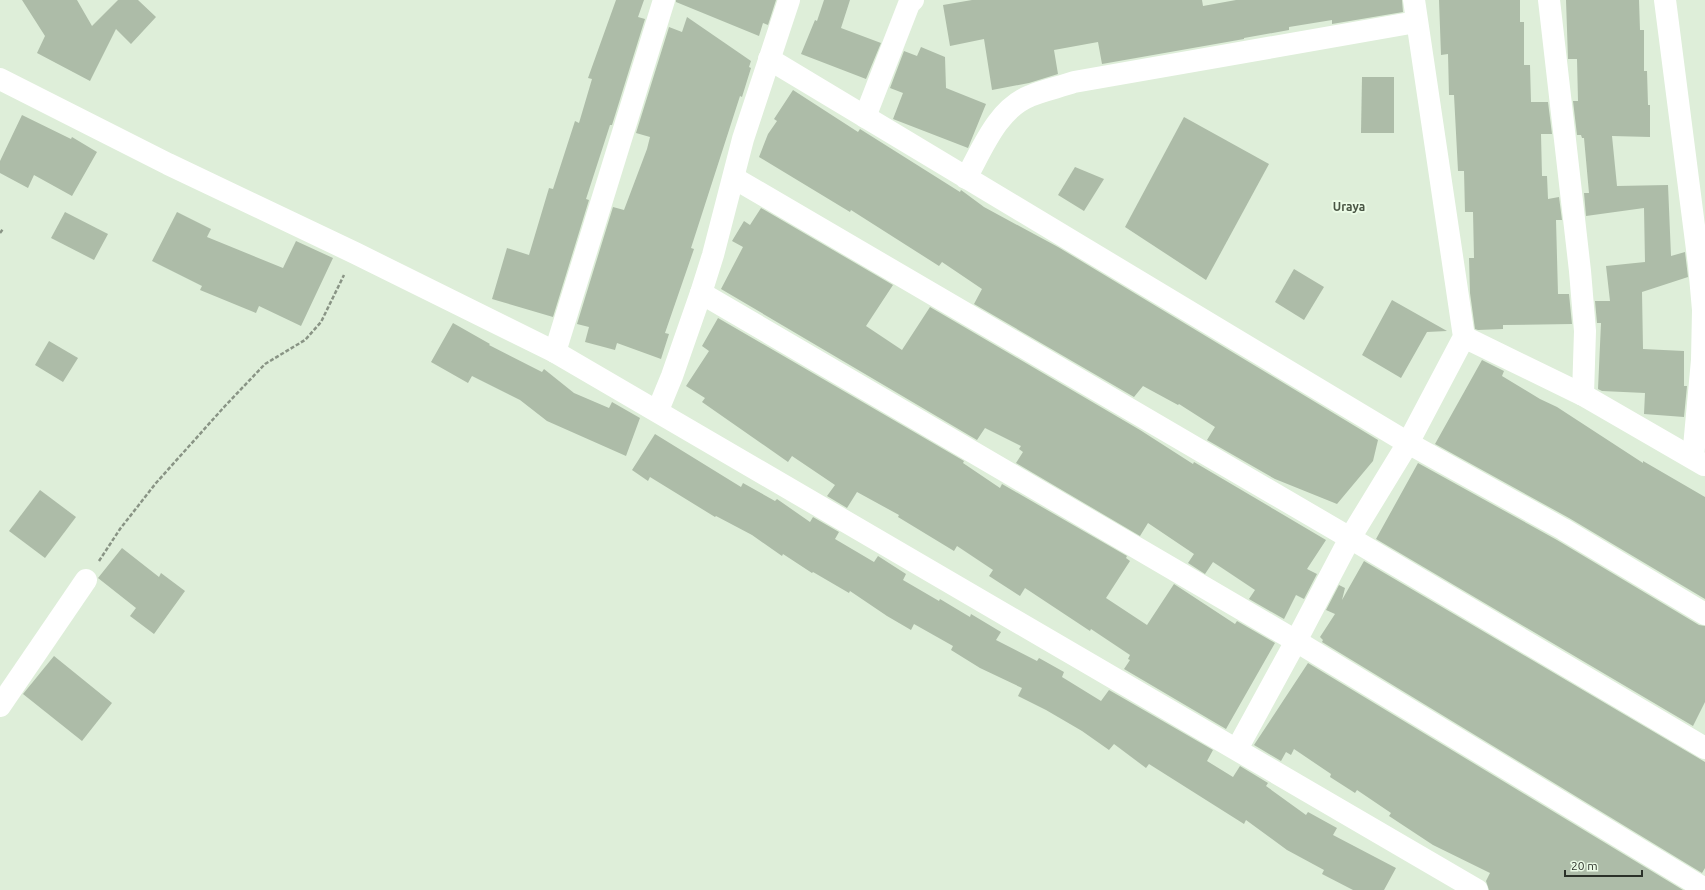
<svg xmlns="http://www.w3.org/2000/svg" width="1705" height="890" font-family="Ubuntu,sans-serif">
	<rect width="100%" height="100%" fill="#deeed9"/>
	<!-- building -->
	<g fill="#adbca8">
		<path d="M22,0H77L92,26L118,0H138L156,17L131,44L116,29L90,81L37,53L45,36Z"/>
		<path d="M616,0H644L638,17L645,19L612,125H610L586,199L589,200L553,317L492,299L507,248L529,255L549,188L553,189L575,121L579,123L592,79L588,78Z"/>
		<path d="M676,0H776L768,25L763,23L759,36L676,2Z"/>
		<path d="M824,0H850L841,28L881,43L866,79L801,54L815,20L817,21Z"/>
		<path d="M972,0H1202L1203,6L1236,0H1402L1403,12L1332,24V20L1289,27V30L1244,38V39L1102,64L1098,42L1054,50L1058,74L1029,83L992,90L984,39L950,46L943,5Z"/>
		<path d="M1439,0H1520V22H1524V65H1530L1531,102H1548L1552,134H1541L1542,176H1547L1548,199L1559,197L1562,220H1556L1558,294H1569L1572,324L1503,325V329L1478,330L1475,329L1470,293L1469,258H1474L1473,212H1465L1464,171H1458L1454,95H1449L1448,54L1441,55Z"/>
		<path d="M1566,0H1639L1640,30H1644V71H1647L1648,105H1650V137L1612,136L1617,186L1668,185L1671,256L1685,252L1688,277L1642,292L1643,349L1684,351V386H1687L1684,417L1644,414L1645,393L1602,391L1598,389L1601,323H1597L1595,301H1610L1606,266L1645,262L1644,208L1586,216L1584,193H1589L1584,138H1582L1581,135H1577L1573,101H1578L1577,59H1568Z"/>
		<path d="M687,17L751,61L749,67L751,68L742,97L740,96L691,248L694,249L665,333L669,334L661,359L617,343L615,350L585,342L589,327L577,324L613,207L624,210L647,149L650,137L636,133L669,27L682,32Z"/>
		<path d="M921,47L945,57L946,88L986,104L968,148L893,119L903,93L890,88L904,51L917,56Z"/>
		<path d="M1362,77H1394V133H1361Z"/>
		<path d="M793,90L858,132L860,129L960,192L961,190L984,207L1058,247L1378,440L1373,461L1337,504L1275,479L1207,440L1215,427L1179,404L1178,405L1143,386L1134,397L974,304L982,289L942,262L939,266L851,210L850,212L759,157L768,134L777,121L774,119Z"/>
		<path d="M22,115L71,139L72,137L97,152L72,196L34,175L28,188L0,173V161Z"/>
		<path d="M1184,117L1269,164L1206,280L1125,227Z"/>
		<path d="M1075,167L1104,179L1084,211L1058,195Z"/>
		<path d="M761,208L893,285L866,326L902,350L930,307L1140,430L1193,464L1194,462L1326,540L1307,569L1317,574L1304,599L1296,595L1284,619L1249,599L1255,590L1213,562L1205,574L1188,563L1194,554L1148,523L1140,536L1016,463L1023,452L1019,449L1021,446L985,428L977,440L721,289L743,247L732,241L744,221L750,225Z"/>
		<path d="M65,212L108,234L94,260L51,238Z"/>
		<path d="M177,212L211,229L207,237L283,268L296,241L333,258L301,326L259,306L256,313L200,290L202,286L152,261Z"/>
		<path d="M1294,269L1324,287L1304,320L1275,302Z"/>
		<path d="M1392,300L1447,331L1427,332L1401,378L1362,355Z"/>
		<path d="M718,318L964,461L963,463L1000,488L1002,484L1127,556L1126,558L1130,561L1106,598L1147,625L1174,584L1235,624L1237,621L1275,643L1226,729L1124,669L1130,660L1128,659L1130,655L1091,629L1090,631L1025,588L1020,596L989,576L993,570L957,546L954,551L898,517L899,515L857,492L847,508L827,496L835,485L792,456L788,462L702,402L705,398L686,386L709,351L702,346Z"/>
		<path d="M453,323L490,344L489,345L542,372L544,369L574,393L609,408L612,402L640,418L626,456L547,421L520,400L472,376L468,383L431,362Z"/>
		<path d="M49,341L78,358L63,382L35,365Z"/>
		<path d="M1482,360L1504,371L1502,376L1540,399L1557,407L1643,463V461L1705,497V599L1569,518L1435,444Z"/>
		<path d="M655,434L741,487L743,483L775,501L777,499L810,522L813,517L839,532L835,539L874,562L878,556L906,574L903,580L939,601L940,599L970,617L971,614L1001,632L996,640L1037,661L1039,658L1064,672L1062,677L1101,701L1109,690L1213,750L1207,761L1233,777L1240,766L1268,783L1266,786L1306,815L1308,812L1337,828L1333,835L1396,868L1384,890H1353L1322,874L1324,870L1287,850L1246,820L1244,824L1149,764L1146,768L1114,744L1109,750L1082,731L1046,710L1018,696L1022,688L980,668L951,650L953,646L914,624L911,630L887,616L850,591L849,593L813,572L812,573L783,554L782,556L752,535L716,516L715,517L650,477L648,481L632,470Z"/>
		<path d="M1418,463L1557,540L1699,625L1705,626V702L1693,726L1376,539Z"/>
		<path d="M40,490L76,517L45,558L9,531Z"/>
		<path d="M122,548L159,577L161,573L185,591L154,634L130,616L136,608L98,578Z"/>
		<path d="M1364,561L1705,762V868L1702,873L1322,642L1323,640L1320,637L1335,614L1326,610L1339,585L1345,588L1342,600Z"/>
		<path d="M54,656L112,703L82,741L23,694Z"/>
		<path d="M1308,663L1683,890H1489L1486,881L1490,873L1433,845L1389,816L1391,813L1357,790L1355,793L1330,777L1331,774L1294,749L1291,755L1286,752L1281,761L1254,745Z"/>
	</g>
	<g fill="none" stroke-linecap="round" stroke-linejoin="round">
		<!-- path -->
		<g stroke="#899485" stroke-width="2.5" stroke-dasharray="4 2" stroke-linecap="butt">
			<path d="M0,233L3,229"/>
			<path d="M99,561L120,529L156,483L225,406L265,364L305,340L321,322L344,275"/>
		</g>
		<!-- minor -->
		<g stroke="#fff" stroke-width="22">
			<path d="M1549,0L1580,271L1585,331L1583,395"/>
			<path d="M1665,0L1699,265L1703,310L1702,360L1693,458"/>
			<path d="M769,59L1408,443L1563,529L1705,614"/>
			<path d="M0,79L168,164L355,253L555,352L1477,890"/>
			<path d="M865,117L909,4L913,0"/>
			<path d="M734,178L1350,538L1705,748"/>
			<path d="M966,178C982,150 997,109 1030,96C1044,90 1060,87 1074,82L1416,22"/>
			<path d="M701,293L1296,641L1705,889"/>
			<path d="M1464,337L1583,395L1704,465"/>
			<path d="M555,352L664,0"/>
			<path d="M658,410L672,376L701,293L713,255L743,139L789,0"/>
			<path d="M0,706L86,580"/>
			<path d="M1237,749L1296,641L1350,538L1408,443L1464,337L1414,0"/>
		</g>
	</g>
	<g text-anchor="middle" dominant-baseline="central" stroke-width="4" stroke-linejoin="round" paint-order="stroke">
		<!-- quarter labels -->
		<g font-size="12" font-weight="bold" fill="#495544" stroke="#ebfbe6">
			<text x="1349" y="206">Uraya</text>
		</g>
	</g>
	<!-- scale -->
	<path d="M1565 870v6h77v-6" fill="none" stroke="#2b3129" stroke-width="2"/>
	<text x="1571" y="870" font-size="12" fill="#2b3129" stroke="#ebfbe6" stroke-width="3" paint-order="stroke">20 m</text>
</svg>
